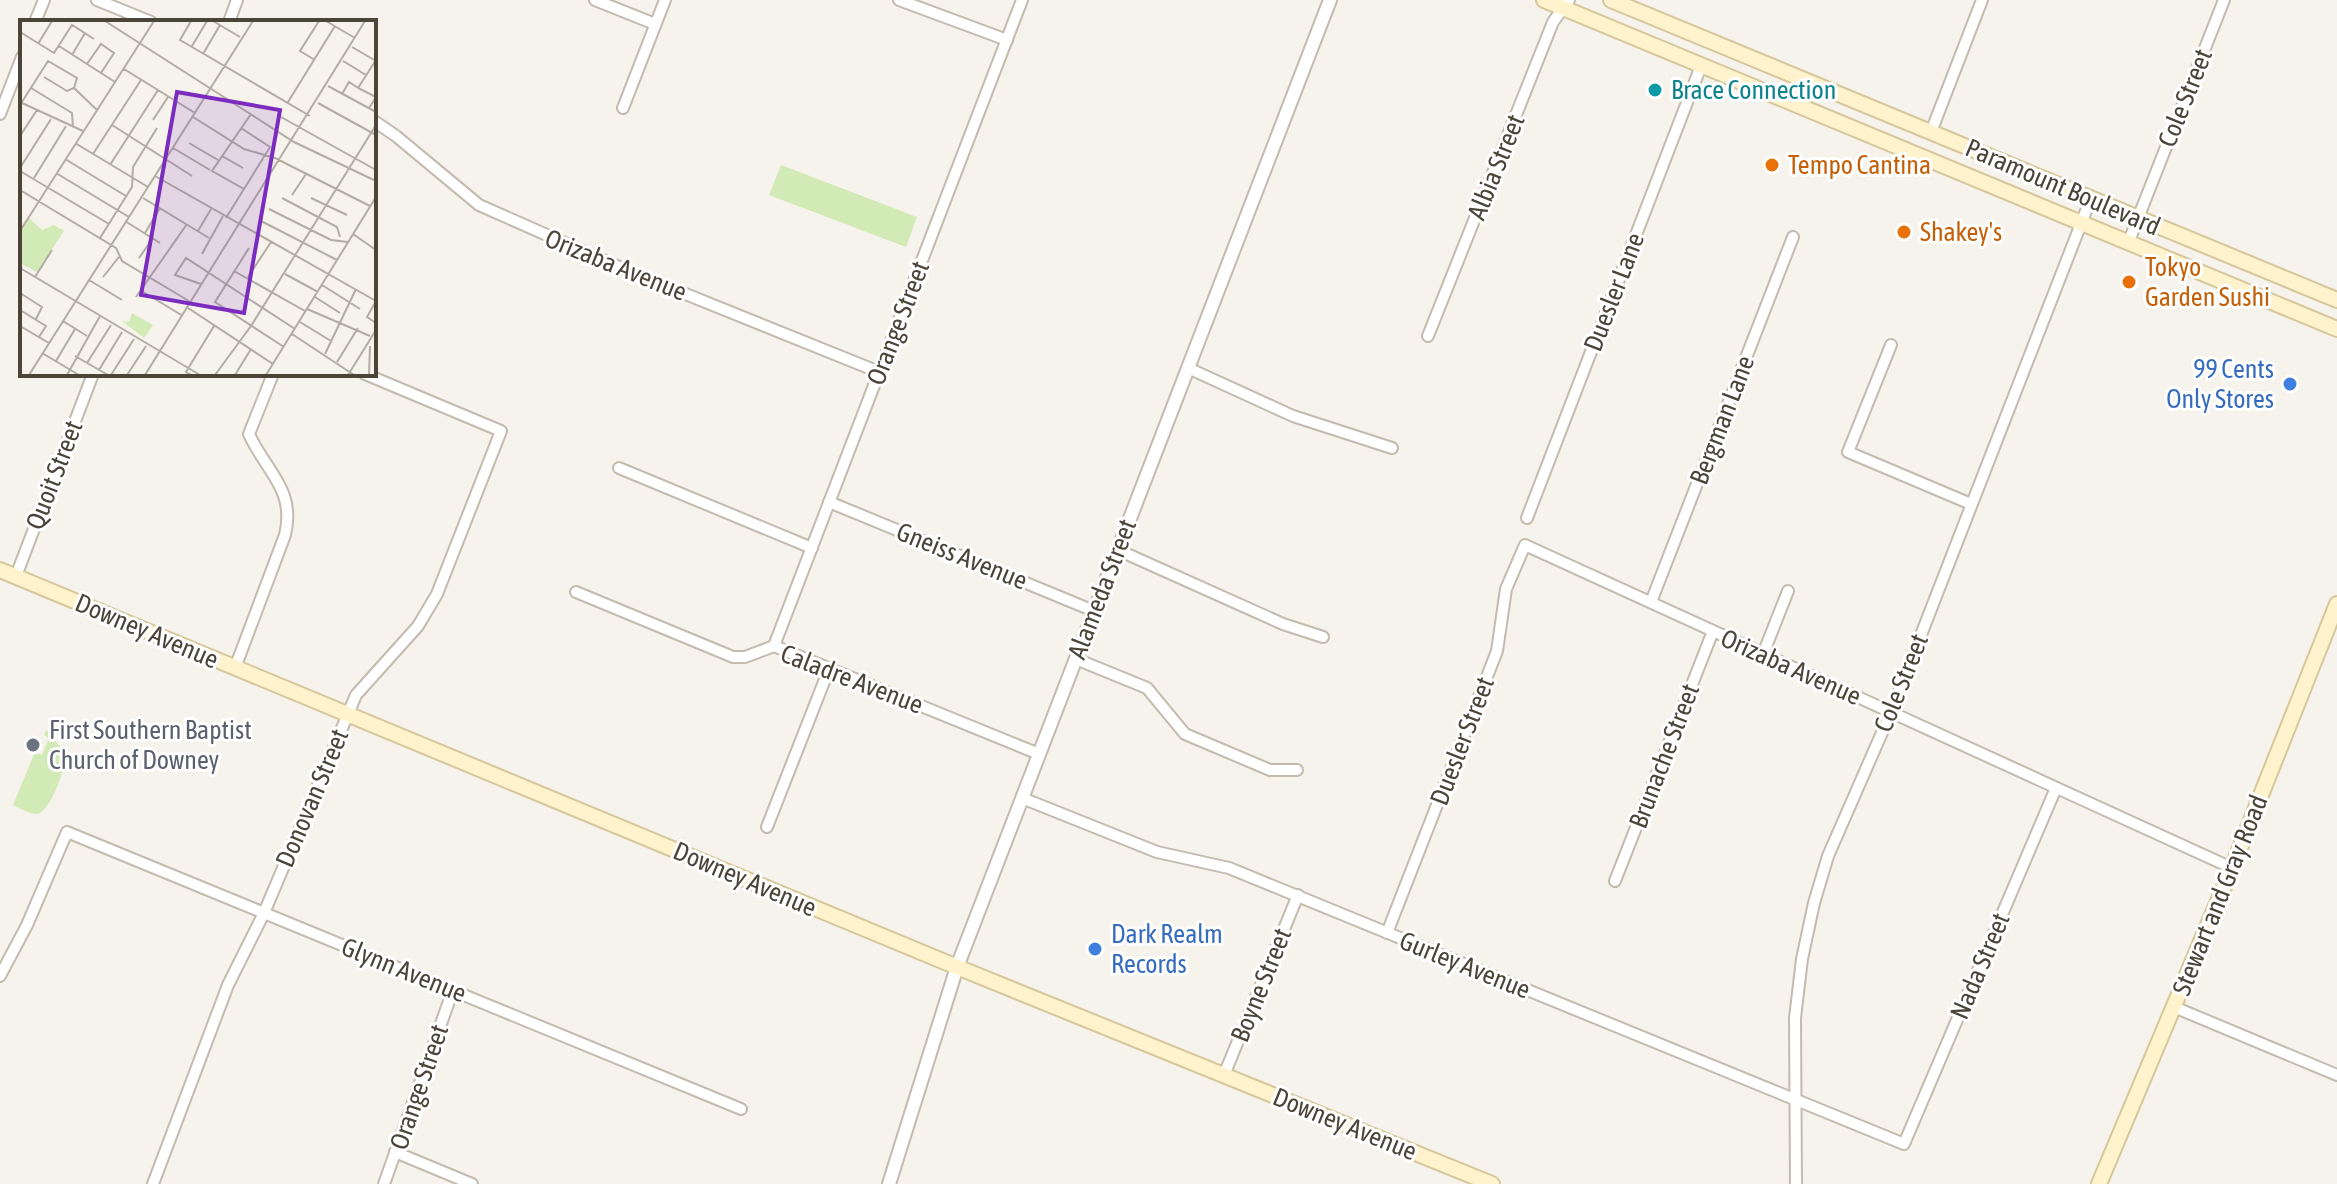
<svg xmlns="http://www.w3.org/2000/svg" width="2337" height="1184" font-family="'Asap Condensed',sans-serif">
	<rect width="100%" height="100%" fill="#f6f3ec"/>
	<!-- green -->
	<g fill="#d2eab5">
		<path d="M781,165L917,217L906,247L769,195Z"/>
		<path d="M46,730C53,738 62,746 64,757C66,769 50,812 37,814C29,814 20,808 13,805L35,752L42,755L49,738L44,735Z"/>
	</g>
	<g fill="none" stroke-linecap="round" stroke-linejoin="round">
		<defs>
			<g id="minor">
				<path d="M97,0L151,22"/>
				<path d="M595,0L655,24"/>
				<path d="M899,0L1007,40"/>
				<path d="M35,22L44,0"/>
				<path d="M229,22L237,0"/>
				<path d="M623,108L665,0"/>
				<path d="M0,114L22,57"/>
				<path d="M374,121L396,136L479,205L626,270L879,372"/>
				<path d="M1931,132L1982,0"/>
				<path d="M2129,241L2224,0"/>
				<path d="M1428,336L1553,22L1569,0"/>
				<path d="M1891,345L1848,452L1971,504"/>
				<path d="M1188,368L1293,416L1392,448"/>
				<path d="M619,468L812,548"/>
				<path d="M829,502L1094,611"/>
				<path d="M1527,518L1701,66"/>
				<path d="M1118,550L1283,624L1323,637"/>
				<path d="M16,576L93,374"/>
				<path d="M576,592L733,657H745L774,646L1039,754"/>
				<path d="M1651,602L1793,237"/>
				<path d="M774,646L1022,0"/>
				<path d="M1763,654L1788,591"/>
				<path d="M1076,659L1147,688L1185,734L1270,770H1297"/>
				<path d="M235,668L285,535C296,489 266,472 249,434L273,374"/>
				<path d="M1022,798L1157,852L1229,868L1904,1144L2056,788"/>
				<path d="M767,827L829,669"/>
				<path d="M1615,881L1713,631"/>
				<path d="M1387,933L1497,651L1506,589L1525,545L2232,868"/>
				<path d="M0,976L27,925L67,832L741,1109"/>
				<path d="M2174,1007L2337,1075"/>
				<path d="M1224,1075L1298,895"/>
				<path d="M395,1152L472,1184"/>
				<path d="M153,1184L228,985L264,913L356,695L418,626L437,594L501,431L365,374"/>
				<path d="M384,1184L453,990"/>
				<path d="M1796,1184L1795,1018L1802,959L1814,903L1828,856L1891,712L2091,198"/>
			</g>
			<path id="tertiary" d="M889,1184L957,967L1330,0"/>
			<g id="secondary">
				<path d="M1544,0L2337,329"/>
				<path d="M1611,0L2337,300"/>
				<path d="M0,570L957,967L1492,1184"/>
				<path d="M2099,1184L2232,868L2337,604"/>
			</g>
		</defs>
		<!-- minor casing -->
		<use href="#minor" stroke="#c2bbae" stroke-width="14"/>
		<!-- tertiary casing -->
		<use href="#tertiary" stroke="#c2bbae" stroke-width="16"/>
		<!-- secondary casing -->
		<use href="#secondary" stroke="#d6c79b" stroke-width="18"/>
		<!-- minor -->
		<use href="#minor" stroke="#fff" stroke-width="10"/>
		<!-- tertiary -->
		<use href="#tertiary" stroke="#fff" stroke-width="12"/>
		<!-- secondary -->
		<use href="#secondary" stroke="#fff3cd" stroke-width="14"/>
	</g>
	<!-- markers -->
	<circle fill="#0f9aa8" stroke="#fff" stroke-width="3" cx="1655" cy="90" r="8"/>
	<g fill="#e8710a" stroke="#fff" stroke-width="3">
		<circle cx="1772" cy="165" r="8"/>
		<circle cx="1904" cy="232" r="8"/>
		<circle cx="2129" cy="282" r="8"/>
	</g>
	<g fill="#3f7fe0" stroke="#fff" stroke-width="3">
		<circle cx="2290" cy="384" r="8"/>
		<circle cx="1095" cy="949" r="8"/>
	</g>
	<circle fill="#6b7280" stroke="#fff" stroke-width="3" cx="33" cy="745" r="8"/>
	<g text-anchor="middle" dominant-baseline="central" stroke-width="6" stroke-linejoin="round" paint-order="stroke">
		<!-- culture labels -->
		<g font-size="26" fill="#0d838f" stroke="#fff" text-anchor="start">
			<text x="1671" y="90">Brace Connection</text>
		</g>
		<!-- street labels -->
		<g font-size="26" fill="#4b4439" stroke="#fff">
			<text transform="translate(2185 98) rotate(-68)">Cole Street</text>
			<text transform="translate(1496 167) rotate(-68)">Albia Street</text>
			<text transform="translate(2063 187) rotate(23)">Paramount Boulevard</text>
			<text transform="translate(616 265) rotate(22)">Orizaba Avenue</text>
			<text transform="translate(1614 292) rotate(-69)">Duesler Lane</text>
			<text transform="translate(898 323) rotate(-69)">Orange Street</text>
			<text transform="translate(1722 420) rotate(-69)">Bergman Lane</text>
			<text transform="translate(54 475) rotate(-69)">Quoit Street</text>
			<text transform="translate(962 556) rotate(22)">Gneiss Avenue</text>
			<text transform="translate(1102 589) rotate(-69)">Alameda Street</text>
			<text transform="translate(147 631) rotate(23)">Downey Avenue</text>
			<text transform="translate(1791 667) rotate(24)">Orizaba Avenue</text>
			<text transform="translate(852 679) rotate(21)">Caladre Avenue</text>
			<text transform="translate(1901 683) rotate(-68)">Cole Street</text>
			<text transform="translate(1462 741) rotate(-69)">Duesler Street</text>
			<text transform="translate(1664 756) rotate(-69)">Brunache Street</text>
			<text transform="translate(312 798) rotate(-67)">Donovan Street</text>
			<text transform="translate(745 879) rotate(23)">Downey Avenue</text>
			<text transform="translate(2220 895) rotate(-68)">Stewart and Gray Road</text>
			<text transform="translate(1465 965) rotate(22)">Gurley Avenue</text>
			<text transform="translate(1980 966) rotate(-67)">Nada Street</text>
			<text transform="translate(404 970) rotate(22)">Glynn Avenue</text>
			<text transform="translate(1261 985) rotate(-68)">Boyne Street</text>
			<text transform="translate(419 1087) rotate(-71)">Orange Street</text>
			<text transform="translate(1345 1124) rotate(22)">Downey Avenue</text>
		</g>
		<!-- food labels -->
		<g font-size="26" fill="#c56008" stroke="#fff" text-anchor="start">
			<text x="1788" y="165">Tempo Cantina</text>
			<text x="1920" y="232">Shakey's</text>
			<text x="2145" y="267">Tokyo<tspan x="2145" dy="30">Garden Sushi</tspan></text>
		</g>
		<!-- shop labels -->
		<g font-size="26" fill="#366cbe" stroke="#fff" text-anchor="end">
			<text x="2274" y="369">99 Cents<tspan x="2274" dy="30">Only Stores</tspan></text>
			<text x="1111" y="934" text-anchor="start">Dark Realm<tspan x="1111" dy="30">Records</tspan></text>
		</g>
		<!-- worship labels -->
		<g font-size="26" fill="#5b616d" stroke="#fff" text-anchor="start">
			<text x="49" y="730">First Southern Baptist<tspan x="49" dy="30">Church of Downey</tspan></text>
		</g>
	</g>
	<!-- overview -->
	<g transform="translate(20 20)">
		<rect width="356" height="356" fill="#f6f3ec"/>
		<path d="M9,198L22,210L34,205L44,211L17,252L0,243V213ZM112,293L133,305L124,318L102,301L109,302Z" fill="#d2eab5"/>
		<path fill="none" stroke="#b2ada4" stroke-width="2" d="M85,1L274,122L356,161M171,1L160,20L290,96M193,1L220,17M306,1L335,18M0,12L34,33L52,5L74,19M18,24L32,1M39,26L95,62M172,26L187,1M332,27L356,41M183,34L200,5M52,35L65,13M295,40L280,31L299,1M323,41L346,55M67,44L81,24L94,33L81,53M104,49L175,93M24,57L47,71L54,68L77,90M308,66L356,92M11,68L52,93L53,107M338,68L356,40M322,74L329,62L338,68L356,77L349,88M268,82L315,6M2,83L63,111M298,83L356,115M0,85L28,41L57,58L54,68M173,97L224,129L255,138L350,186M261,97L356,150M133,100L148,77M92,105L172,156M0,116L17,90M55,123L128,167M169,123L198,140M153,128L190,150M73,134L121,60M202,136L223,148M45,139L106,176M90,145L138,70M0,148L31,99M0,151L89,204M36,153L109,197M135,156L356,281M14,158L46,106M224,169L192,151L231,94M0,170L96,228L102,241L169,281M272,175L286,154M123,178L189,218M262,178L317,207L320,217M291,178L327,195M249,189L311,220L328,222M206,198L250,127L221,108M105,201L140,223M241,201L317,240M0,211L134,1M178,211L191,189M125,213L140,188M333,214L356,230M80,218L112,167L113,147L137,108M229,228L195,282L264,327M182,234L203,196M119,238L133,218M0,248L180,355M214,251L285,291M265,254L298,272M15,257L32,230M83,257L99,237M228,257L251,222M69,260L102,280M181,264L155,255L166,238L275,309M302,265L340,289M120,270L163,296M0,273L22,287L16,299M116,277L167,204M295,277L320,293M356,281L347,297L356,303M168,288L253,344M287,289L350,316M0,290L26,306L19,317M43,301L67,316M280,302L311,321M0,306L29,323M272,314L334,355M22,333L59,355M305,334L336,269M55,336L88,355M36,341L55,309M317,342L338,308M67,343L91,305M79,350L102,312M9,355L233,1M47,355L80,296M91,355L114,319M107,355L126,326M125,355L345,1M171,355L166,352L194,306M195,355L231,306L356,105M215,355L231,329M246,355L356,177M328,355L356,310M349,355L350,326"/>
		<path fill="#7b2cbf" fill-opacity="0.15" stroke="#7b2cbf" stroke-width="4" d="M157,72L260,90L224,293L121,275Z"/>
		<rect width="356" height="356" fill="none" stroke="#4b4439" stroke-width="4"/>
	</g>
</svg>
